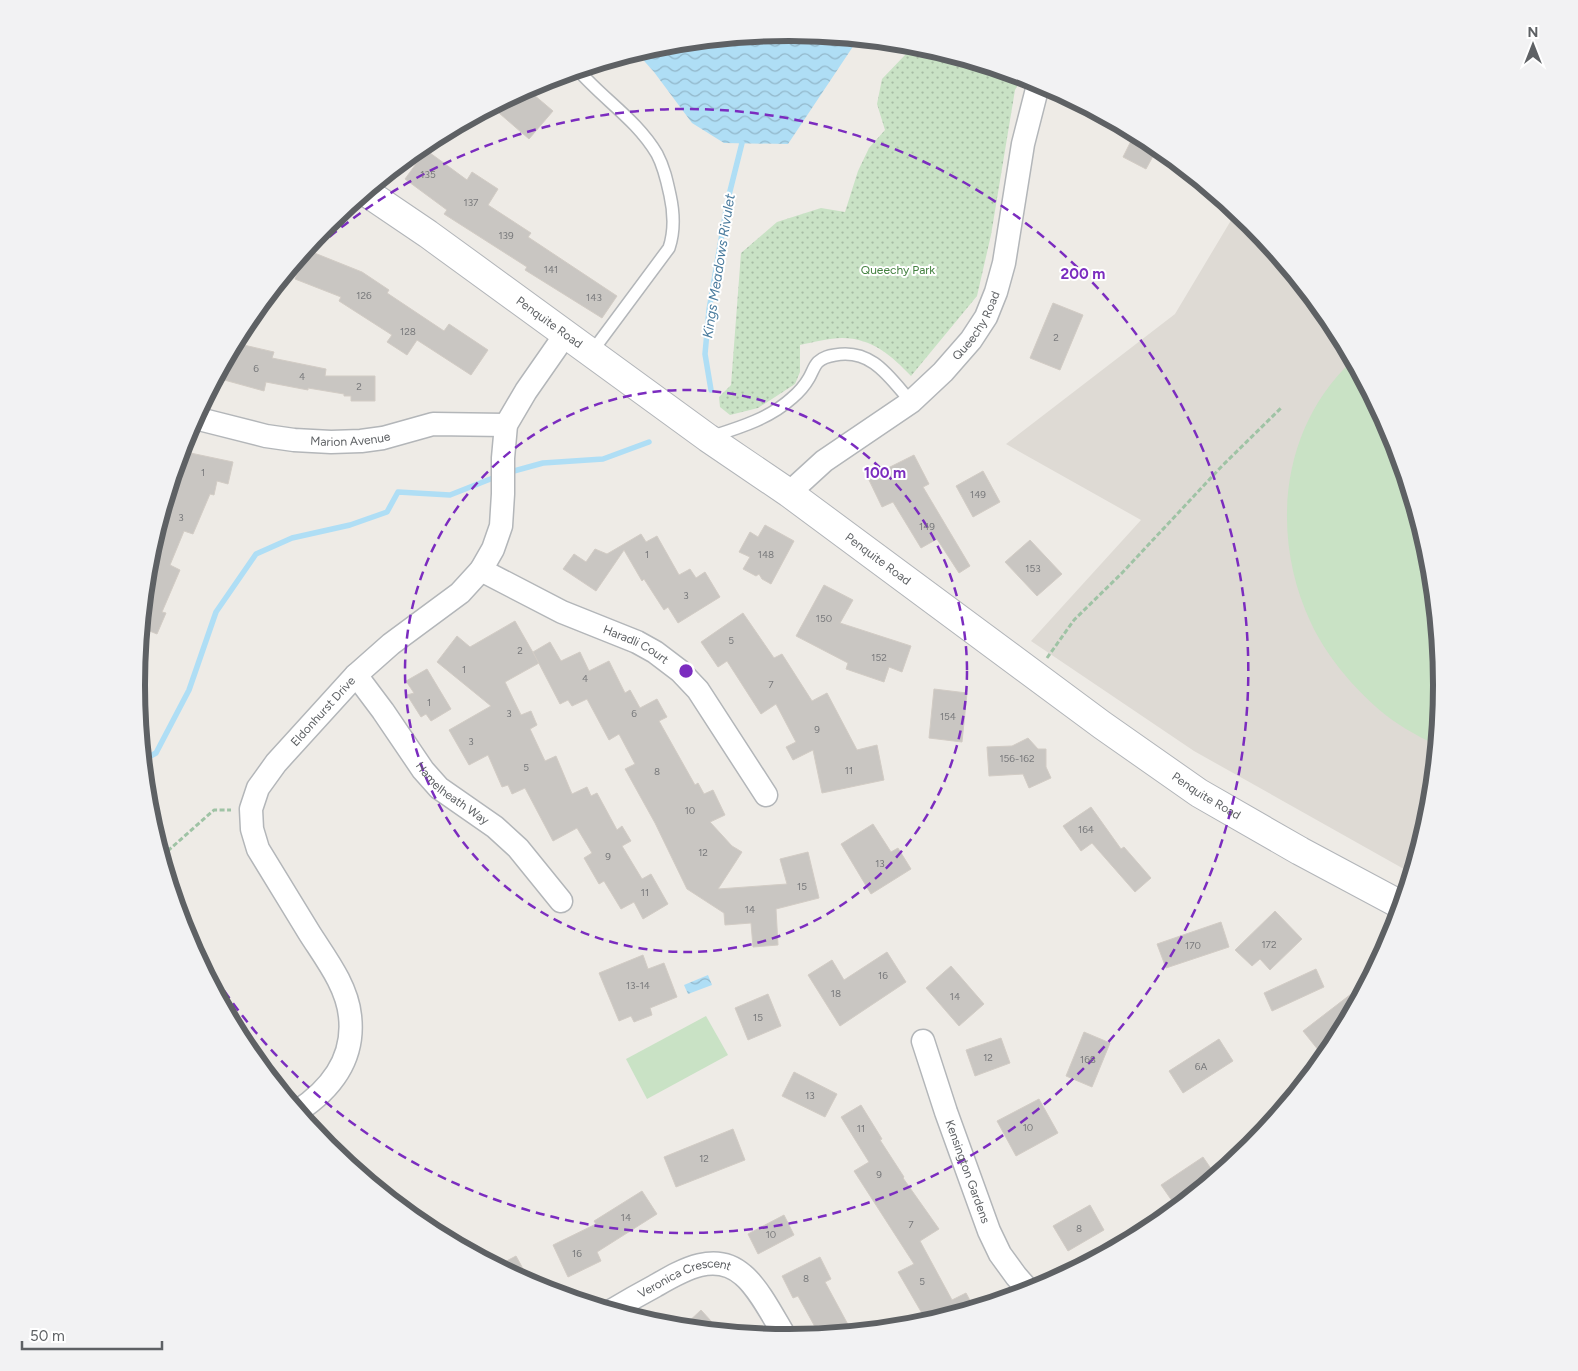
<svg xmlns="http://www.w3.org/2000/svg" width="1578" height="1371" font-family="Figtree,sans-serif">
	<defs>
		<pattern id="park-dots" width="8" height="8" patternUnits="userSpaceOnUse" patternTransform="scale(1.25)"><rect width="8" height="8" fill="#c9e2c5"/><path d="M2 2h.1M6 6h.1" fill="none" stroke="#a6bba4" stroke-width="1.8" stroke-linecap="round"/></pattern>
		<pattern id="water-waves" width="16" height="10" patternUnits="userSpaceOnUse" patternTransform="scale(1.25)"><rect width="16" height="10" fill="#afdef5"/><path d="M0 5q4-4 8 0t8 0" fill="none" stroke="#92b7ca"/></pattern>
	</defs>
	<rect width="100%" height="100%" fill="#eeebe6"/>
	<!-- education -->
	<path fill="#dedad4" d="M1236,212L1251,224L1332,323L1392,436L1430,558L1442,686L1429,813L1411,873L1194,751L1031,641L1141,520L1006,444L1175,314Z"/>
	<!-- green -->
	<g fill="#c9e2c5">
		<path d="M1352,361L1392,436L1430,558L1442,686L1436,745C1426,740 1416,735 1406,729C1369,707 1329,662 1311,623C1270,536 1280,428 1352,361Z"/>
		<path d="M706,1016L728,1055L647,1099L626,1059Z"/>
	</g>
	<!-- park -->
	<path fill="url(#park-dots)" d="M909,44L917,45L1022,77L1015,90L991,235L977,296L911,376C892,356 872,338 842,338C829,338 814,342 800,345V372L795,384L758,408L730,415L720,407L719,397L731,385L741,253L777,222L821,208L845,212L858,171L869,148L885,130L877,104L882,79L906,54L909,55Z"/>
	<!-- water -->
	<g fill="url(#water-waves)">
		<path d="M789,33L858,39L788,144L724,143L692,123L654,72L637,53L662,45Z"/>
		<path d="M708,975L712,985L688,994L684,985Z"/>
	</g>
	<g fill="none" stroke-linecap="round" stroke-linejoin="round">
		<!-- stream -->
		<g stroke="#afdef5" stroke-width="5.5">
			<path d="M711,390L705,354L709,310L728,199L742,143"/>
			<path d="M507,473L543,463L603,459L649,442"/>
			<path d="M143,760L156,753L189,690L216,612L256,554L292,538L350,525L387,512L398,492L450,495L498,476"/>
		</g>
	</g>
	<!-- building -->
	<g fill="#c9c6c2" stroke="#d2ccc5">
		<path d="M527,89L553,111L529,139L492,107Z"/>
		<path d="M1135,133L1158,147L1146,169L1123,157Z"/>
		<path d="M426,150L467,180L472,172L498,189L488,205L531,233L528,237L617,296L602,318L525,270L527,267L444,214L447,210L405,179Z"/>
		<path d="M307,250L362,272L389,290L387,293L444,331L449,324L488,350L471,375L417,340L407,355L387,342L392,335L339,301L341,297L295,279Z"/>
		<path d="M1053,303L1083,315L1060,370L1030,358Z"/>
		<path d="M235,343L274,352L272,358L326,369L325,376H375V401H351V396H344V394L308,388V390L266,382L264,391L217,378Z"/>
		<path d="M181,451L233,462L228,484L217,481L214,495L210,494L193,534L184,531L170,565L180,570L162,612L166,613L157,634L142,628L149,558Z"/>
		<path d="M914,455L929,484L923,487L970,566L959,573L937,539L921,548L893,502L882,507L868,478Z"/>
		<path d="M983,471L1000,502L973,517L956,486Z"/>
		<path d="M765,525L794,541L771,584L762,579L759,574L756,576L743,569L750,557L739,552L750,532L758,537Z"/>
		<path d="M641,534L646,542L657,536L679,575L690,569L696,578L705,572L720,597L678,623L668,607L664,610L644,579L642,581L624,550L596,591L563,569L574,554L586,562L595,549L607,554Z"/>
		<path d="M1030,540L1062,574L1037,596L1005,562Z"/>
		<path d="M824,585L853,600L840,623L911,646L902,672L889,667L884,682L846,669L848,663L796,636Z"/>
		<path d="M743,613L774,658L782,654L812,701L827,693L857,750L877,745L884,780L822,793L813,750L793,760L786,747L796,742L776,704L761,714L727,661L718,667L701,642Z"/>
		<path d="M515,621L539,663L505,682L521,715L531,711L537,725L530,729L545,761L556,756L572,794L587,787L591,796L597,793L617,830L622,826L631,841L622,846L642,879L651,874L668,904L643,919L634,902L621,909L604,881L599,884L584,858L592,853L577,828L553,841L525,788L512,794L508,785L502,787L488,755L469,765L449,730L491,706L437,662L457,636L470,647Z"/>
		<path d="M550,642L561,661L580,652L589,671L609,661L625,693L630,690L640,708L657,699L667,717L659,721L695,785L698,783L704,794L713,790L725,815L710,822L732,846L742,852L718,889L787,884L780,859L808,852L819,898L776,909L778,945L753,947L751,923L725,925L724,913L687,889L655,823L625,769L635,764L619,734L609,740L587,699L572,706L568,700L560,704L533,652Z"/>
		<path d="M427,669L451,709L431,721L426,714L421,717L407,695L414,693L406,681Z"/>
		<path d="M934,689L967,693L962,742L929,738Z"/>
		<path d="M1028,738L1038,749H1046V767L1051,778L1029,788L1023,774L989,776L987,747L1012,746Z"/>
		<path d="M1091,807L1121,849L1124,847L1151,878L1135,892L1092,843L1081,851L1063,826Z"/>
		<path d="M873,824L891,852L898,848L911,869L871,894L841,844Z"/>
		<path d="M1275,911L1302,939L1270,970L1260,959L1252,966L1235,950Z"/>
		<path d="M1221,922L1229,947L1166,968L1157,944Z"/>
		<path d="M887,952L906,982L840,1026L808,975L832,960L844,980Z"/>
		<path d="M643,955L648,969L664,963L677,997L650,1008L652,1015L634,1022L631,1016L619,1021L599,973Z"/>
		<path d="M951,966L984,1004L959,1026L926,988Z"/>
		<path d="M1316,969L1324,987L1272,1011L1264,993Z"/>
		<path d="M1368,981L1339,1035L1319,1051L1303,1031Z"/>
		<path d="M768,994L781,1026L748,1040L735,1008Z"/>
		<path d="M1084,1032L1110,1043L1092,1087L1066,1076Z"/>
		<path d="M1001,1038L1010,1063L975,1076L966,1050Z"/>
		<path d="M1219,1039L1233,1061L1183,1093L1169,1071Z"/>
		<path d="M794,1072L837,1094L825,1117L782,1096Z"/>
		<path d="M1039,1099L1058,1133L1016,1156L997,1121Z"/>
		<path d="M861,1105L882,1139L880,1140L904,1177L903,1178L939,1229L920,1241L952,1300L966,1293L974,1308L924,1324L921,1317L923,1315L898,1272L914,1264L854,1171L869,1162L841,1117Z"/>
		<path d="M733,1129L745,1160L676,1187L664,1157Z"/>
		<path d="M1203,1157L1216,1176L1177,1208L1161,1185Z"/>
		<path d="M642,1191L657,1214L597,1252L601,1261L568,1277L553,1245L596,1224L594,1221Z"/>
		<path d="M1090,1205L1104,1230L1068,1251L1053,1226Z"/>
		<path d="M784,1215L794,1235L758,1254L748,1234Z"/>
		<path d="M516,1256L532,1285L497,1266Z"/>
		<path d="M820,1257L831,1279L825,1282L852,1332L820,1336L798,1296L793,1298L782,1276Z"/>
		<path d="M701,1310L721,1332L682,1328Z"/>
	</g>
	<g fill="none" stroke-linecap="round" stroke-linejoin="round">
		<defs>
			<g id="lane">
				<path d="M578,70C603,99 637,120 657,154C664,167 667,181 670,195C674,213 675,230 669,248L591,353"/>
				<path d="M710,437C738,428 769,419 792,398C798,393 805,385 809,378C812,373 814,366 818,362C823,357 829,356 835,355C872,348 890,378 911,402"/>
			</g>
			<g id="street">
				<path id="s1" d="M195,418L266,436L294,440L331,442L361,441L383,438L433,424L506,425"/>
				<path id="s2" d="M789,493L824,461L911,402L943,372L971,340L986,317L996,292L1004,263L1023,144L1036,93L1041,83"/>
				<path id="s3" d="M481,570L562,612L637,642L655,652L680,671L698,690L766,795"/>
				<path id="s4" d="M356,675L383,711L423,770L439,788L495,827L518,848L561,901"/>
				<path id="s5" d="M923,1041L946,1112L989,1231L1000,1254L1016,1276L1030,1292"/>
				<path id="s6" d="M298,1111C331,1089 355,1059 350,1016C347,986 326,959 310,934C293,906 275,877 258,849L252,829L251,809L258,788L276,763L356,675L391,644L460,593L481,570L493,549L501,526L503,494V458L506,425L526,391L565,335"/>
				<path id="s7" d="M611,1311C626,1302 640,1294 655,1286C681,1271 715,1250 743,1275C759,1288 775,1320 786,1338"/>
			</g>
			<g id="secondary">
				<path id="s8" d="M366,192L428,234L708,438L789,493L1102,725L1199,793L1300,851L1401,905"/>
			</g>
		</defs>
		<!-- lane casing -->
		<use href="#lane" stroke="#b3b6b9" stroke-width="14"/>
		<!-- street casing -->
		<use href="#street" stroke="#b3b6b9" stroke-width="25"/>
		<!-- secondary casing -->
		<use href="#secondary" stroke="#b2b5b9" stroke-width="30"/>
		<!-- path -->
		<g stroke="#9fc3a5" stroke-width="3" stroke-dasharray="5 2.5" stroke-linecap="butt">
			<path d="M1047,658L1074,620L1122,573L1222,466L1281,408"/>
			<path d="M162,856L214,810H231"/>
		</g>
		<!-- lane -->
		<use href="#lane" stroke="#fff" stroke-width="11"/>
		<!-- street -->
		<use href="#street" stroke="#fff" stroke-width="22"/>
		<!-- secondary -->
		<use href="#secondary" stroke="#fff" stroke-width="28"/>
	</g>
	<!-- distance rings -->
	<g fill="none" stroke="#7b2cbf" stroke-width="2.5" stroke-dasharray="9 6">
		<circle cx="686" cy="671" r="281"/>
		<path d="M275 288A562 562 0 1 1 181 917"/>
	</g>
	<g text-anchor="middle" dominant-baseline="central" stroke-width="4" stroke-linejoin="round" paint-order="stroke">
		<!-- number labels -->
		<g font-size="10" fill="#797a7c">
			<text x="428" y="174">135</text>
			<text x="471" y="202">137</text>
			<text x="506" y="235">139</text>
			<text x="551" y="269">141</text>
			<text x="364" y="295">126</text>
			<text x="594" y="297">143</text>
			<text x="408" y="331">128</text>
			<text x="1056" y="337">2</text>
			<text x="256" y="368">6</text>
			<text x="302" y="376">4</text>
			<text x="359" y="386">2</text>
			<text x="203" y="472">1</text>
			<text x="978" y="494">149</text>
			<text x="181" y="517">3</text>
			<text x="927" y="526">149</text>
			<text x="647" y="554">1</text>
			<text x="766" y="554">148</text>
			<text x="1033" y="568">153</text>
			<text x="686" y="595">3</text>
			<text x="824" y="618">150</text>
			<text x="731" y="640">5</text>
			<text x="520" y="650">2</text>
			<text x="879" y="657">152</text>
			<text x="464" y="669">1</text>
			<text x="585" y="678">4</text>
			<text x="771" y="684">7</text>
			<text x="429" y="702">1</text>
			<text x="509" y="713">3</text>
			<text x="634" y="713">6</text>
			<text x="948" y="716">154</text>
			<text x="817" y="729">9</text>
			<text x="471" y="741">3</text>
			<text x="1017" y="758">156-162</text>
			<text x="526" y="767">5</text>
			<text x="849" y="770">11</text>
			<text x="657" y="771">8</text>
			<text x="690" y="810">10</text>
			<text x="1086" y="829">164</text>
			<text x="703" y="852">12</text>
			<text x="608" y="856">9</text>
			<text x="880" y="863">13</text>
			<text x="802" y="886">15</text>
			<text x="645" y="892">11</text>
			<text x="750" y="909">14</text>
			<text x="1269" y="944">172</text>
			<text x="1193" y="945">170</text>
			<text x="883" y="975">16</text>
			<text x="638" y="985">13-14</text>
			<text x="836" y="993">18</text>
			<text x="955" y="996">14</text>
			<text x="758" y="1017">15</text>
			<text x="988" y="1057">12</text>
			<text x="1088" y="1059">168</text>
			<text x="1201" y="1066">6A</text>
			<text x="810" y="1095">13</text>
			<text x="1028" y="1127">10</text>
			<text x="861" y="1128">11</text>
			<text x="704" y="1158">12</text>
			<text x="879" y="1174">9</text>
			<text x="626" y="1217">14</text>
			<text x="911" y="1224">7</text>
			<text x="1079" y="1228">8</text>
			<text x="771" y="1234">10</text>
			<text x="577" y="1253">16</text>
			<text x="806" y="1278">8</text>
			<text x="922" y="1281">5</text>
		</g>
		<!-- park labels -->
		<g font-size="12" fill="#448140" stroke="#fff">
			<text x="898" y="270">Queechy Park</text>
		</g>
		<!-- street labels -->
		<g font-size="12" fill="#5e6164" stroke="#fff">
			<text stroke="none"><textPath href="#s8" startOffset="225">Penquite Road</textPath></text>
			<text stroke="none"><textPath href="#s2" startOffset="254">Queechy Road</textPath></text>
			<text stroke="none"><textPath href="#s1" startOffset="158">Marion Avenue</textPath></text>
			<text stroke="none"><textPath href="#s8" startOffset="630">Penquite Road</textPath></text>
			<text stroke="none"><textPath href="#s3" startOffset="172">Haradli Court</textPath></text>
			<text stroke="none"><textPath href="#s6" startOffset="470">Eldonhurst Drive</textPath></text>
			<text stroke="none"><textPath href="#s4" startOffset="154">Hamelheath Way</textPath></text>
			<text stroke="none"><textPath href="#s8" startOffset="1035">Penquite Road</textPath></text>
			<text stroke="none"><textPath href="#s5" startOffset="138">Kensington Gardens</textPath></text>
			<text stroke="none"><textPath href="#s7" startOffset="82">Veronica Crescent</textPath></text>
		</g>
		<!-- water labels -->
		<g font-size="14" font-style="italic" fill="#4a7b9d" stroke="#fff">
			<text transform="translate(719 266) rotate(-81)">Kings Meadows Rivulet</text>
		</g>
	</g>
	<!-- crop -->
	<path d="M0 0H1578V1371H0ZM145 685a644 644 0 1 1 1288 0a644 644 0 1 1-1288 0Z" fill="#f2f2f3" fill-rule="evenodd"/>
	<path fill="none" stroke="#5e6164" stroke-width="6" d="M145 685a644 644 0 1 1 1288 0a644 644 0 1 1-1288 0Z"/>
	<circle cx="686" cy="671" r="8" fill="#7b2cbf" stroke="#fff" stroke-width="2.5"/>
	<g font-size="15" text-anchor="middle" font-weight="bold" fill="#7b2cbf" stroke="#fff" stroke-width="4" stroke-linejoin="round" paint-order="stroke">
		<text x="1083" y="279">200 m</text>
		<text x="885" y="478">100 m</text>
	</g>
	<!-- north arrow -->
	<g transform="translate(1533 45)" stroke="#ffffff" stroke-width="4" paint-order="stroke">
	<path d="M0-4L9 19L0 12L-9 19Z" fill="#5e6164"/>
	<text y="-8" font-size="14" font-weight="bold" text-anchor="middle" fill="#5e6164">N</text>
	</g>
	<!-- scale -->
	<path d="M22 1341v8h140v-8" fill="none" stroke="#5e6164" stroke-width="2.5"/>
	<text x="30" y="1341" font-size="15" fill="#5e6164" stroke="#ffffff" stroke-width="4" paint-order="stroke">50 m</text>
</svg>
